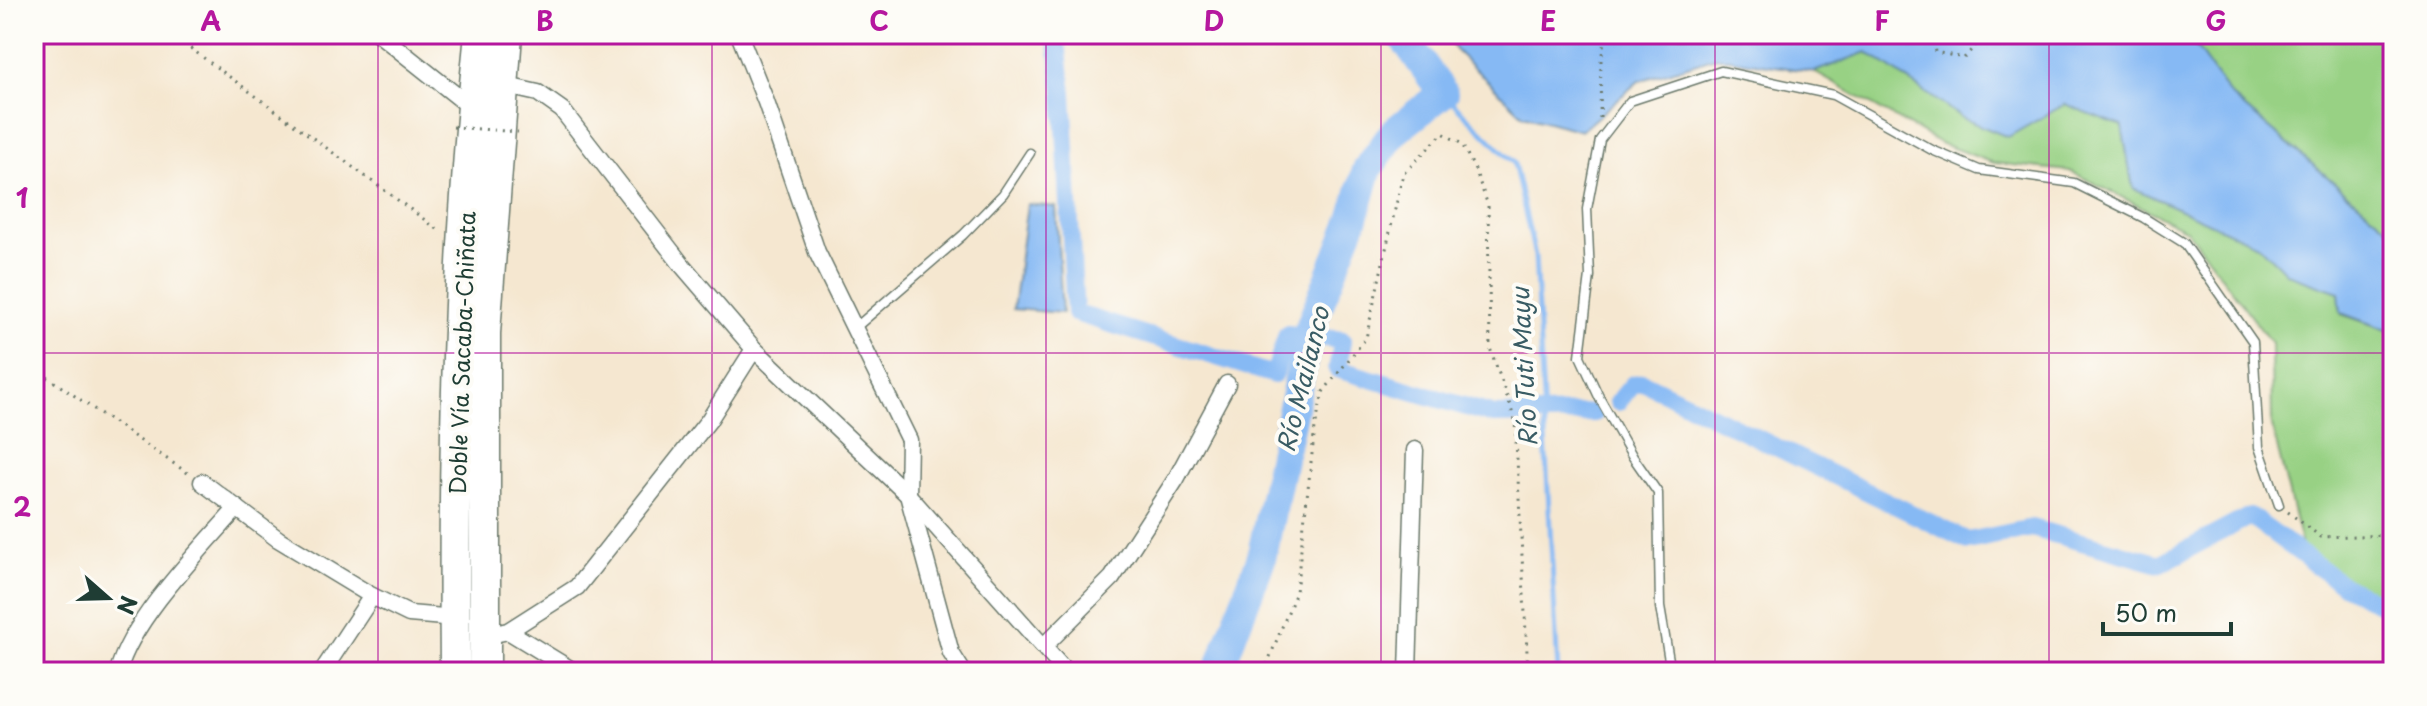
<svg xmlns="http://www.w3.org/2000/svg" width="2427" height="706" font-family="'Playpen Sans',sans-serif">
	<rect width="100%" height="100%" fill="#fdfcf7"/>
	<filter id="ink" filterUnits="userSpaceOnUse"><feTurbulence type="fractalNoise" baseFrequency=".0125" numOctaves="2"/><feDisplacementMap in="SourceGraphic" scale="16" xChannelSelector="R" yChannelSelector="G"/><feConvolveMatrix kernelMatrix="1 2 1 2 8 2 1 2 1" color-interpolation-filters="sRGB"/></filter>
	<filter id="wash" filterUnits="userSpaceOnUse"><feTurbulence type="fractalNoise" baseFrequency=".006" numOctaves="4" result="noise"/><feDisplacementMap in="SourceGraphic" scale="32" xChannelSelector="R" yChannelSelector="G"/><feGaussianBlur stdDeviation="1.8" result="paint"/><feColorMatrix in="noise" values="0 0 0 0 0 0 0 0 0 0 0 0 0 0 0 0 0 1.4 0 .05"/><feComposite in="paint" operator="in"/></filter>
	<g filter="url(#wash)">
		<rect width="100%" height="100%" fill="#f5e7d0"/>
		<!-- green -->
		<g fill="#98d184" stroke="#5c875c" stroke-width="2">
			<path d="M2187,34H2393V232L2230,95Z"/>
			<path d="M1867,52L1964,119L2008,137L2065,104L2122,126L2133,188L2260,246L2287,274L2339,292L2341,314L2393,332V610L2343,585L2305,558L2272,426L2271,343L2187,230L2070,171L1994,163L1942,144L1814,72Z"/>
		</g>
		<!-- water -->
		<g fill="#86b9f4" stroke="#527b94" stroke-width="2">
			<path d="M1446,34H2187L2230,95L2393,232V332L2341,313L2339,292L2287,274L2260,246L2133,188L2122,126L2065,104L2008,137L1964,119L1867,52L1814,72L1716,57L1639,81L1581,131L1523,115L1455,50Z"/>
			<path d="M1027,204L1056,207L1062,313L1013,309Z"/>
		</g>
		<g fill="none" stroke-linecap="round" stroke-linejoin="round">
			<!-- stream -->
			<path stroke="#86b9f4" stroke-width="5" d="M1443,93L1514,163L1535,256L1558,672"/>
			<!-- canal -->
			<g stroke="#86b9f4" stroke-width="18">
				<path d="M1056,34L1063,93L1075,313L1274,375L1287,334L1343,340L1337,369L1494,415L1595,413"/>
				<path d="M1618,402L1633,384L1643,382L1968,541L2032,528L2160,564L2250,516L2343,585L2393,610"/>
			</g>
			<!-- river -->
			<path stroke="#86b9f4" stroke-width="30" d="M1218,672L1261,559L1310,327L1354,217L1367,170L1394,132L1443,93L1401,34"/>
		</g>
	</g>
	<g filter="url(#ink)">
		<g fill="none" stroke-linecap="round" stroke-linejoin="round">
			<defs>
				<g id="lane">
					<path d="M855,328L963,235L1003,194L1030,153"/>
					<path d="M1671,672L1660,607L1658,493L1633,457L1600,399L1580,356L1590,276L1587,209L1600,140L1630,101L1721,71L1833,95L1932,150L1979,170L2074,183L2144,218L2184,243L2253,342L2259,447L2279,505"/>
				</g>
				<g id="street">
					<path d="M379,34L472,108"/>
					<path d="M739,34L766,102L817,252L909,440L908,495L951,653L963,672"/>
					<path d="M502,85L538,93L562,110L682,265L754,349L908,495L1066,672"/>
					<path d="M202,482L278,539L372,596L409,614L455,618"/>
					<path d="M508,631L575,672"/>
					<path d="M485,636L508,631L577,587L709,420L754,349"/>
					<path d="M1044,646L1112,578L1176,479L1227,384"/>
					<path d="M118,672C131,620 200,550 237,508"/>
					<path d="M322,672L372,596"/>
					<path d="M1408,672L1415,450"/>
				</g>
				<g id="highway">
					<path d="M455,672C453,459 457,246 480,34"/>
					<path d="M485,672V333L507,34"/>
				</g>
			</defs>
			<!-- lane casing -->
			<use href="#lane" stroke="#6a786b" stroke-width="11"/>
			<!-- street casing -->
			<use href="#street" stroke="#6a786b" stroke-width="19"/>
			<!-- highway casing -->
			<use href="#highway" stroke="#6a786b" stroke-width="33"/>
			<!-- path -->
			<g stroke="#6a786b" stroke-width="3" stroke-dasharray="2 6" stroke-linecap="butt">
				<path d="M171,34L440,231"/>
				<path d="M1932,34L1935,52L1964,58L1982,38"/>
				<path d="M1600,118L1601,61L1605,34"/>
				<path d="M34,368L189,474"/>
				<path d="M2288,512L2321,537L2393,535"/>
				<path d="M1264,672L1296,592L1315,428L1323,392L1366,338L1403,174L1443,133L1462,144L1475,170L1488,205L1490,348L1515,420L1528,672"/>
			</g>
			<!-- lane -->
			<use href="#lane" stroke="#fff" stroke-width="8"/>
			<!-- street -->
			<use href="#street" stroke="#fff" stroke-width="16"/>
			<!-- highway -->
			<use href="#highway" stroke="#fff" stroke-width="30"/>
			<!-- path-bridge -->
			<path stroke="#6a786b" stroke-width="3" stroke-dasharray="2 6" stroke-linecap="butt" d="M453,127L518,132"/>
		</g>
	</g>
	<!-- grid -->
	<path fill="none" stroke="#b5179e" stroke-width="2" stroke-opacity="0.55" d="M378,34V672M712,34V672M1046,34V672M1381,34V672M1715,34V672M2049,34V672M34,353H2393"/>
	<g text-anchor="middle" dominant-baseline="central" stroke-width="8" stroke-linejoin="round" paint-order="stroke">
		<!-- street labels -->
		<g font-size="22" fill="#1f3d34" stroke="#fdfcf7">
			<text transform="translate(461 353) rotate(-88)">Doble Vía Sacaba-Chiñata</text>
		</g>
		<!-- water labels -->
		<g font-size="24" font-style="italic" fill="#395c64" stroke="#fdfcf7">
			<text transform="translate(1523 367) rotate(-93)">Río Tuti Mayu</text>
			<text transform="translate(1302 379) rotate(-76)">Río Mailanco</text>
		</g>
	</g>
	<!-- margin -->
	<rect width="2427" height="706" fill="none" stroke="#fdfcf7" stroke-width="88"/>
	<!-- north arrow -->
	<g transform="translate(108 598) rotate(110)" stroke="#fdfcf7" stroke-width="6" paint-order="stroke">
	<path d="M0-6L14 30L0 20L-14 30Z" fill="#1f3d34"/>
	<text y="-12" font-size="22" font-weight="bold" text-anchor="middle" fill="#1f3d34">N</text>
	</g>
	<!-- scale -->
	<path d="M2103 622v12h128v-12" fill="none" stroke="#1f3d34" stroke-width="4"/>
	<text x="2115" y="622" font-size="24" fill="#1f3d34" stroke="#fdfcf7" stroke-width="6" paint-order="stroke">50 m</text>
	<rect x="44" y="44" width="2339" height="618" fill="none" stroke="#b5179e" stroke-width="3"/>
	<g font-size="26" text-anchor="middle" font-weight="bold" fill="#b5179e">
		<text x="211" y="31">A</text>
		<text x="545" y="31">B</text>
		<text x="879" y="31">C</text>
		<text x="1214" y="31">D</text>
		<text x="1548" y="31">E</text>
		<text x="1882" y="31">F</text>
		<text x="2216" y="31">G</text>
		<text x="22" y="208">1</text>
		<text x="22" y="517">2</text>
	</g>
</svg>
